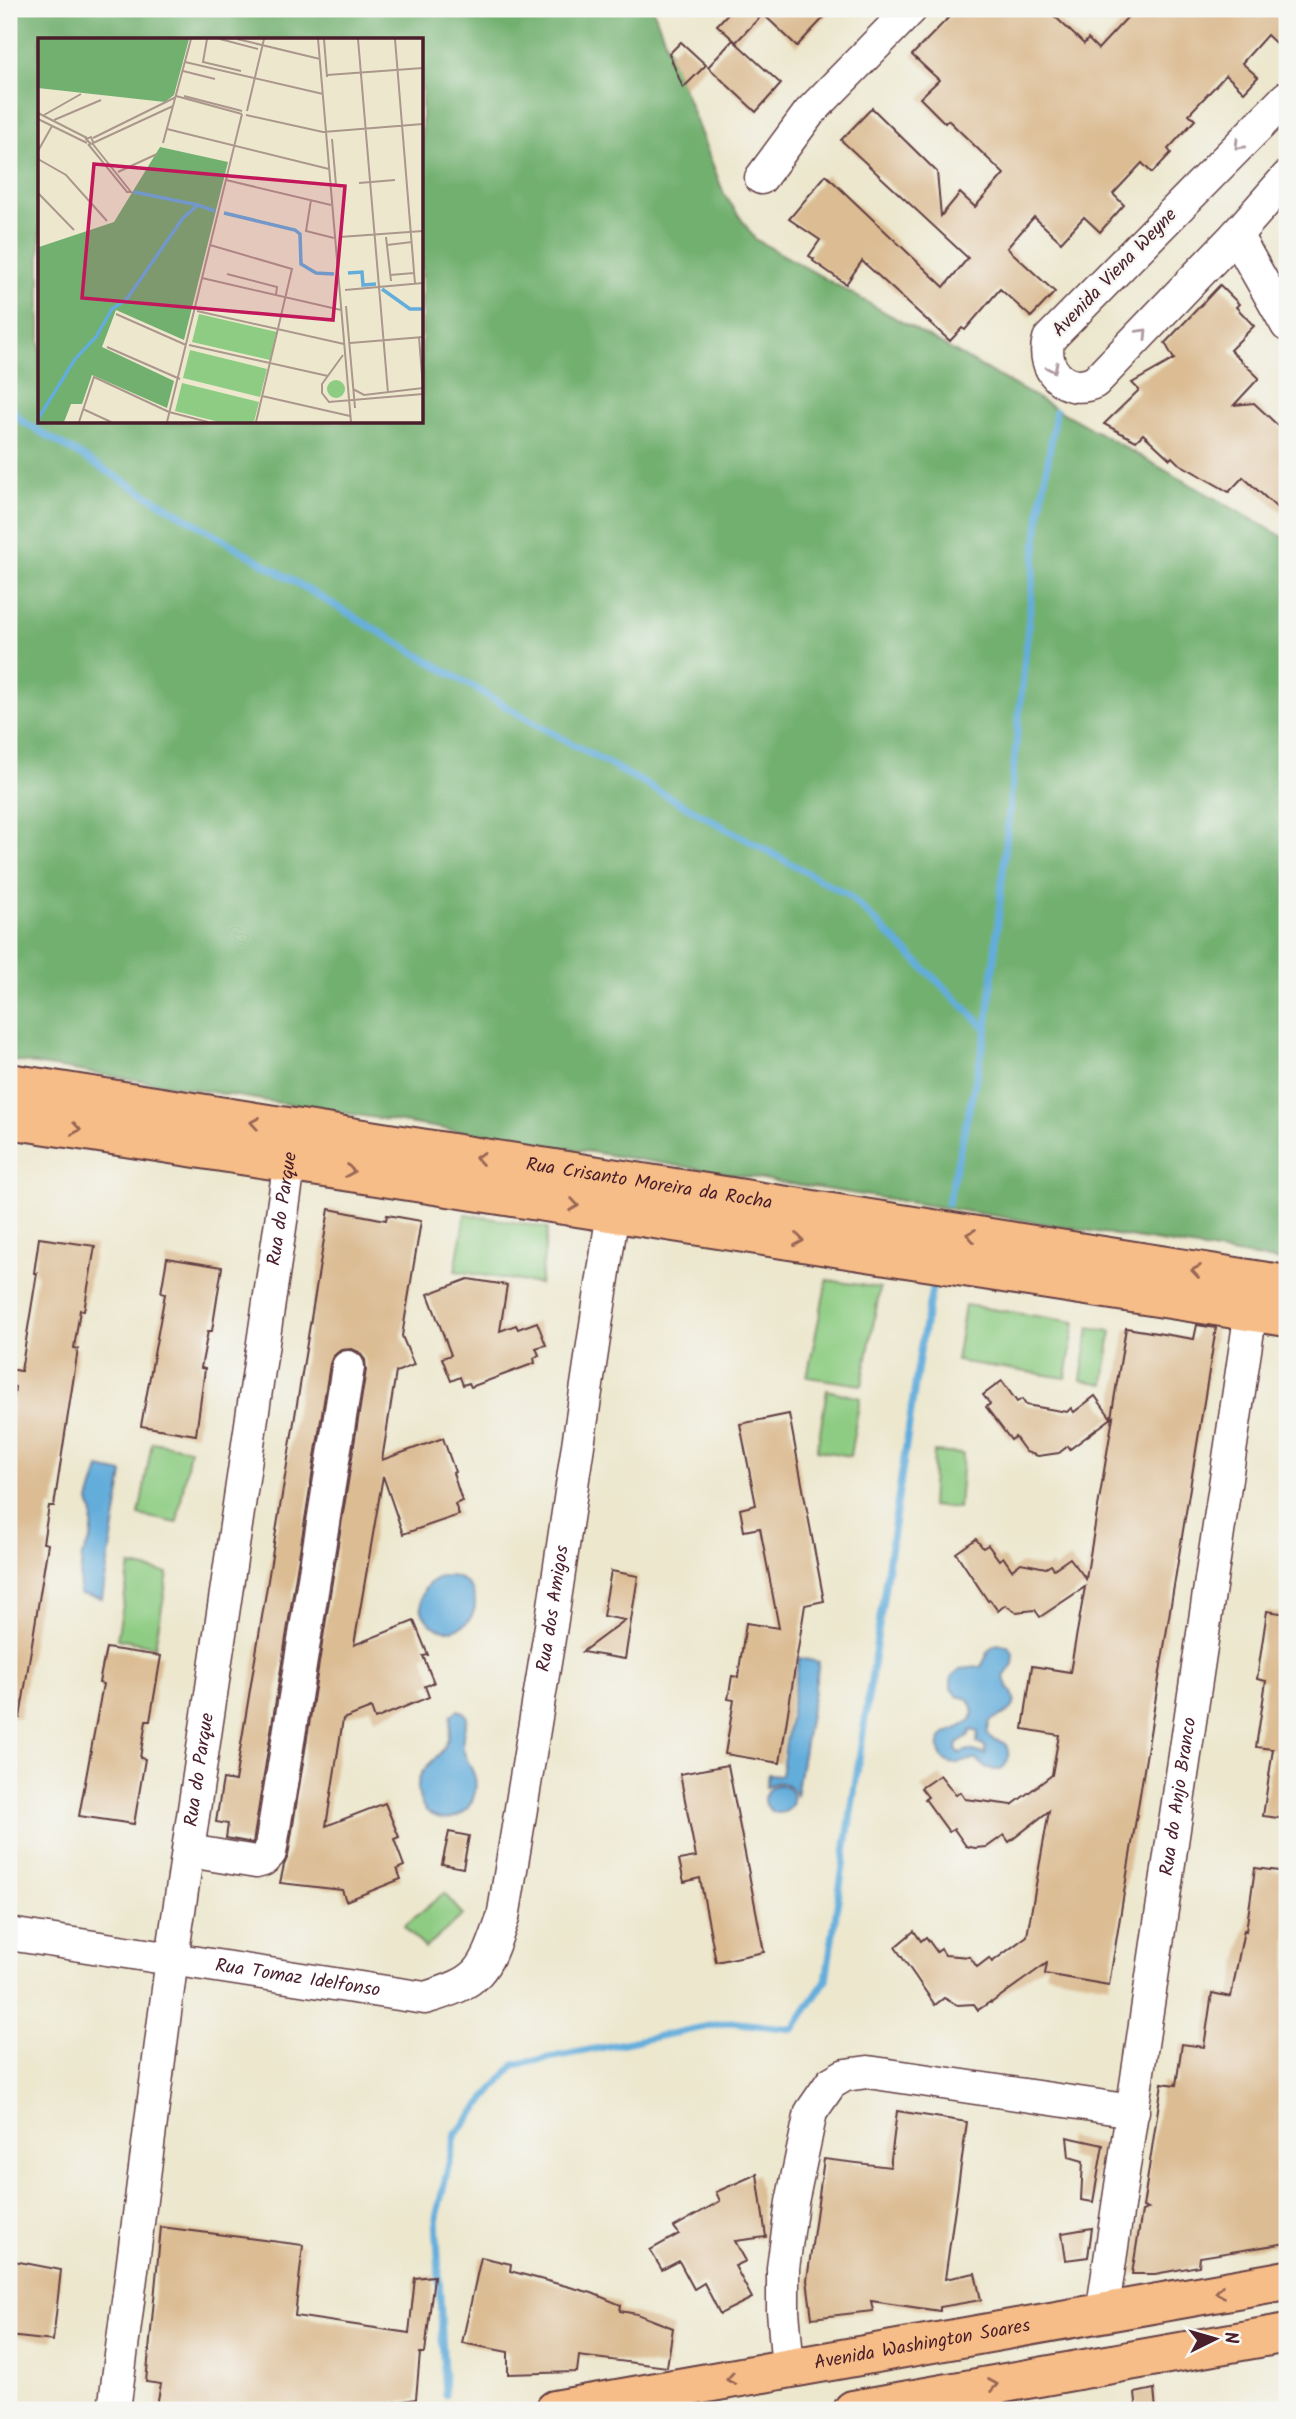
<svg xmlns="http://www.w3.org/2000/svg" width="1296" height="2419" font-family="Kalam,sans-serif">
	<rect width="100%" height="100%" fill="#f6f6f2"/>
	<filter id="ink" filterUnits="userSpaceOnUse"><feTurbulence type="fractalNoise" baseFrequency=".0143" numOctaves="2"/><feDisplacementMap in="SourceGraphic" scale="14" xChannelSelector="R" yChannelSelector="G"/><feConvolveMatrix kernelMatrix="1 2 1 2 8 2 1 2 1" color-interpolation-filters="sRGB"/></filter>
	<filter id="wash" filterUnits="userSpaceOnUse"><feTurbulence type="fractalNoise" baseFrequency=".00686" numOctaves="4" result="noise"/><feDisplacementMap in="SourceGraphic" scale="28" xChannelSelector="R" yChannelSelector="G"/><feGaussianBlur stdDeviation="1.57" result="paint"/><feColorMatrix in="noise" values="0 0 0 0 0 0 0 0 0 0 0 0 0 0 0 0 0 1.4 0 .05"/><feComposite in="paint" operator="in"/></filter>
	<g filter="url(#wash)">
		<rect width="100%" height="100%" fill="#ece7cd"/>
		<!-- green -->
		<g fill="#8dcc82" stroke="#6c7656" stroke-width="2">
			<path d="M465,1214L548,1228L540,1284L455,1271Z"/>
			<path d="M827,1280L880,1288L862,1385L807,1377Z"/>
			<path d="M965,1305L1075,1322L1066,1378L956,1361Z"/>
			<path d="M1089,1328L1111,1331L1104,1384L1081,1380Z"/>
			<path d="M827,1390L860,1398L850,1456L817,1450Z"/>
			<path d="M152,1442L190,1449L177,1523L139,1515Z"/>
			<path d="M934,1452L963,1454L959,1508L931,1506Z"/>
			<path d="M130,1566L168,1573L155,1646L117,1639Z"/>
			<path d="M444,1893L463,1915L425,1948L404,1926Z"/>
		</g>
		<!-- forest -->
		<path fill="#72b070" stroke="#5e684e" stroke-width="2" fill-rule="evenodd" d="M9,9H653L724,194L755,239L1287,539V1262L9,1060ZM40,40H422V422H40Z"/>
		<!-- water -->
		<g fill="#64addb" stroke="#576683" stroke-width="2" fill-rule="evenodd">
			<path d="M99,1468L123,1473L102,1598L79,1594L82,1555L91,1540L92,1531L93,1515L89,1501Z"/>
			<circle cx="448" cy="1603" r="27"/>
			<path d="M1000,1644L1008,1646L1014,1654L1013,1664L1004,1677C1005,1685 1008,1686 1012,1693C1022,1711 1000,1715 990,1721L987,1734L992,1739L1005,1743C1011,1754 1009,1771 993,1770C986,1769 982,1764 977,1760C968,1759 959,1765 950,1763C939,1759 935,1745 943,1736C952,1726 985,1728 968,1699L957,1696L951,1689V1677L960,1669L980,1667C989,1658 985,1646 1000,1644ZM971,1730L978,1732L977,1743L986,1747L985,1754L969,1750L960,1753L956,1749L957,1743L968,1736Z"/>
			<path d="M799,1658L819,1662L796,1795C789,1782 778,1779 766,1787L768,1774L781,1775Z"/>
			<path d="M458,1710L465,1713L467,1717C465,1728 461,1736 463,1748C465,1759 472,1767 475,1778C478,1793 470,1812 455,1817C446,1820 437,1818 429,1813C417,1804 414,1781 424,1770C431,1761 440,1756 445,1746C451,1735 450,1726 451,1715Z"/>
			<circle cx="779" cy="1799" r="14"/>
		</g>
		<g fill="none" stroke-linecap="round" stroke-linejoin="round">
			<!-- stream -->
			<g stroke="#64addb" stroke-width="7">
				<path d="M9,405L22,421L534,723L848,895L987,1029L948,1203"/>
				<path d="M987,1029L1040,510L1056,411"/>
				<path d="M445,2394L436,2218L456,2134L514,2065L730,2022L793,2029L826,1980L921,1345L932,1289"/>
			</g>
		</g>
		<g id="blocks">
			<!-- building -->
			<g fill="#dbbc93">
				<path d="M732,9H832L797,46L763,14L736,42L717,25Z"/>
				<path d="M957,9H1047L1084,44L1088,39L1098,49L1135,9H1287V54L1267,35L1242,63L1258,77L1244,92L1226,75L1189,114L1195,120L1168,149L1171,153L1152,173L1142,163L1113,194L1124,205L1100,232L1084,217L1061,242L1034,217L1007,248L1055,292L1031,317L1000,289L965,330L962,328L950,341L862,261L846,284L813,261L814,259L809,256L820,240L789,219L826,175L944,287L968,258L841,140L872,108L937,172L941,216L960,193L975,207L1004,174L948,120L945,123L920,98L939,80L912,55Z"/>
				<path d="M733,40L781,84L756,112L708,67Z"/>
				<path d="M681,42L706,65L683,88L669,54Z"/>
				<path d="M1220,285L1239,304L1236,307L1254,326L1230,350L1259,378L1234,405L1254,403L1287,434V517L1243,477L1229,492L1178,463L1172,457L1170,459L1143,434L1136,441L1104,424L1139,390L1132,383L1174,359L1165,343Z"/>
				<path d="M329,1209L386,1220L387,1215L421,1221L402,1336L414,1365L396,1372L382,1460L443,1438L455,1472L453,1473L462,1501L455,1504L459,1515L403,1534L383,1476L354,1645L414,1621L428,1655L423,1656L434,1683L425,1686L429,1697L375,1719L371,1708L343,1719L326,1826L385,1803L399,1837L394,1839L404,1866L397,1869L401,1879L346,1901L342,1890L280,1883L284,1865L288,1856L366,1370L365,1360L359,1352L352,1349L341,1350L333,1356L330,1364L253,1843L226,1838L228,1824L216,1822L223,1779L235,1781Z"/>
				<path d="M39,1238L95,1246L84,1311L80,1310L74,1348L78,1349L54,1506H49L43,1543L48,1544L20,1718L9,1717V1431L15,1387L9,1384V1369L21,1371L37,1273H34Z"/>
				<path d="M167,1258L222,1267L212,1331H208L201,1368L205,1369L196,1435L141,1426L165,1294L161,1293Z"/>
				<path d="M468,1279L507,1285L500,1331L516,1325L518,1329L537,1322L546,1345L536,1348L539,1355L534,1358L535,1363L471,1387L469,1383L463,1385L460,1377L451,1381L442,1358L451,1355L428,1294Z"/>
				<path d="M1197,1325L1216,1328L1109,1985L1045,1974L1047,1963L991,2003L990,2002L978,2010L974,2004L957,2005L944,1998L935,2005L895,1947L914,1931L921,1941L926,1937L937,1952L941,1949L945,1955L970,1957L977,1967L989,1958L992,1962L1027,1936L1049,1811L1009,1842L1004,1835L987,1847L975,1848L966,1846L954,1829L949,1832L925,1799L928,1797L921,1788L940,1775L956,1795L960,1792L965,1799L1012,1805L1052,1775L1059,1735L1023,1729L1032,1666L1070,1672L1085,1587L1040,1617L1035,1610L1016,1612L1005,1605L998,1611L990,1600L988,1601L956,1553L976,1539L983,1548L988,1545L999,1560L1003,1557L1012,1570L1021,1563L1046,1568L1051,1565L1054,1569L1070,1558L1086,1579L1113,1417L1070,1449L1068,1446L1059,1453L1038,1456L1026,1452L1015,1437L1011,1440L986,1407L990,1404L983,1395L1002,1381L1017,1402L1022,1399L1026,1405L1067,1412L1071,1408L1074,1412L1095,1396L1111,1418L1126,1328L1194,1339Z"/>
				<path d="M789,1414L824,1601L805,1605L780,1763L725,1754L734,1700L728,1699L732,1676L738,1677L746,1623L779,1628L760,1528L744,1531L740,1509L756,1505L740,1424Z"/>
				<path d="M611,1571L638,1576L625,1659L582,1652L625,1620L603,1616Z"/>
				<path d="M1267,1611L1287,1614V1819L1263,1816L1273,1749L1256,1747L1266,1681L1257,1679Z"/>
				<path d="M106,1648L161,1656L150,1721H146L140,1758L145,1759L134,1824L79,1816L103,1684L99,1683Z"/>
				<path d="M728,1765L764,1952L716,1962L700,1878L684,1882L679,1860L696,1857L680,1774Z"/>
				<path d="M449,1832L469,1836L463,1868L442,1864Z"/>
				<path d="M1255,1868L1287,1872V2243L1200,2257L1199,2266L1155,2274H1132L1142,2211L1148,2209L1143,2207L1162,2083L1176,2085L1182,2044L1204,2047L1212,1993L1231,1997L1244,1930L1246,1931Z"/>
				<path d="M897,2111L967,2122L945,2279L975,2273L981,2300L940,2307V2311L871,2301L873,2311L812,2318L807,2280L824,2159L890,2167Z"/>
				<path d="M1067,2137L1103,2145L1093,2202L1081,2200L1083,2161L1069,2157Z"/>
				<path d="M757,2174L766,2237L735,2241L746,2261L735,2266L752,2298L720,2314L704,2283L694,2289L679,2261L662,2270L650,2250L679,2234L674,2227L720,2201L716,2192Z"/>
				<path d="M161,2227L303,2245L295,2316L409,2333L415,2278L434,2276L425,2353H420L416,2399L348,2410H156L161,2384L146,2382Z"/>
				<path d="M1092,2228L1088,2257L1066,2260L1062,2233Z"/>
				<path d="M481,2257L511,2264L510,2271L592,2293L621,2305L620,2311L637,2314L673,2328L667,2367L579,2356L577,2372L508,2374V2352L462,2343Z"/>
				<path d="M9,2260L61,2270L53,2341L9,2336Z"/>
				<path d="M1154,2389L1156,2410H1137L1135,2393Z"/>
			</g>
		</g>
	</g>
	<g filter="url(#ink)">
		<use href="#blocks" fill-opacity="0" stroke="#623d43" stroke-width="2"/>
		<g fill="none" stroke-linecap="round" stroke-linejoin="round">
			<defs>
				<g id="minor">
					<path d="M1287,97L1049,339C1040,369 1066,396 1095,382L1236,235L1287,177"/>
					<path d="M761,178L809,113L911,9"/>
					<path d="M1236,235L1287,325"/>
					<path d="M189,1851L256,1862L263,1860L270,1853L348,1367"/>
					<path id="s1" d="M9,1934L425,1998C482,1981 484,1972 503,1918L551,1626L616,1191"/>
					<path id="s2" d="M1102,2314L1254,1290"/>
					<path d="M788,2369L783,2311V2268L792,2202L811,2112L831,2083L845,2075L868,2072L1133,2111"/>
					<path id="s3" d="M114,2410L172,1958L293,1140"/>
				</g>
				<g id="major">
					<path id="s4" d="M9,1083L1287,1285"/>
					<path d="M9,1119L1287,1317"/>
				</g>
				<g id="highway">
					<path id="s5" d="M555,2410L1287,2280"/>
					<path d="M853,2410L1287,2333"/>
				</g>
			</defs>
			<!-- minor casing -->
			<use href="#minor" stroke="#623d43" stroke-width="35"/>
			<!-- major casing -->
			<use href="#major" stroke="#623d43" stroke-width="42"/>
			<!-- highway casing -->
			<use href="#highway" stroke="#623d43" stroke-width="42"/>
			<!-- minor -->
			<use href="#minor" stroke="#fff" stroke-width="32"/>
			<!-- major -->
			<use href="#major" stroke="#f7bd88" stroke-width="38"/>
			<!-- highway -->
			<use href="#highway" stroke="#f7bd88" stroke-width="38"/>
		</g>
		<!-- one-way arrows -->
		<defs><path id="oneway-chevron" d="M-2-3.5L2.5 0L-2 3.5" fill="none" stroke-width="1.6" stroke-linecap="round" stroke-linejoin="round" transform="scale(1.75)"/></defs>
		<g stroke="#ae9aa0">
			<use href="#oneway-chevron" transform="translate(1239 145) rotate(135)"/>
			<use href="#oneway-chevron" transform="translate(1143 333) rotate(-46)"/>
			<use href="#oneway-chevron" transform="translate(1053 368) rotate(65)"/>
		</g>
		<g stroke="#986655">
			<use href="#oneway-chevron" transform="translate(255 1123) rotate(-171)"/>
			<use href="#oneway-chevron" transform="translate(76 1129) rotate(9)"/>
			<use href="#oneway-chevron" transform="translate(480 1158) rotate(-171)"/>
			<use href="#oneway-chevron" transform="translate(350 1171) rotate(9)"/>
			<use href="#oneway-chevron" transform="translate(574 1205) rotate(9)"/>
			<use href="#oneway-chevron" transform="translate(971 1235) rotate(-171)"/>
			<use href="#oneway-chevron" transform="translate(799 1240) rotate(9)"/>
			<use href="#oneway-chevron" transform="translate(1196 1271) rotate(-171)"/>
			<use href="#oneway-chevron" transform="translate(1220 2292) rotate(170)"/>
			<use href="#oneway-chevron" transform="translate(731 2379) rotate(170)"/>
			<use href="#oneway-chevron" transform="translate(993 2385) rotate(-10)"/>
		</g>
	</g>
	<g text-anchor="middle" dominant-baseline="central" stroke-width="5" stroke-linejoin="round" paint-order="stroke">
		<!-- street labels -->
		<g font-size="19" fill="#4a1f2b" stroke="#f6f6f2">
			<text transform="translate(1115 273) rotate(-46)">Avenida Viena Weyne</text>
			<text stroke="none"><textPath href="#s4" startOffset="648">Rua Crisanto Moreira da Rocha</textPath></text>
			<text stroke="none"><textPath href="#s3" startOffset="1213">Rua do Parque</textPath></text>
			<text stroke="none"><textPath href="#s1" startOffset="854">Rua dos Amigos</textPath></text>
			<text stroke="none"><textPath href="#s3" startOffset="646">Rua do Parque</textPath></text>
			<text stroke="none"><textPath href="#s2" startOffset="523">Rua do Anjo Branco</textPath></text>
			<text stroke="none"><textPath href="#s1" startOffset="292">Rua Tomaz Idelfonso</textPath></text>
			<text stroke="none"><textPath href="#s5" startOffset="373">Avenida Washington Soares</textPath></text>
		</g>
	</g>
	<!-- overview -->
	<g transform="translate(38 38)">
		<rect width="385" height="385" fill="#ece7cd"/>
		<path d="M161,276L239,294L232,322L154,304ZM152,312L229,331L222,359L145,340ZM289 351a9 9 0 1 1 18 0a9 9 0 1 1-18 0ZM144,345L221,364L216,384H181L137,373Z" fill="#8dcc82"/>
		<path d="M0,1H151L136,57L127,64L0,50ZM122,109L190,124L146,302L78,272L64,309L136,343L129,370L54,337L44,366H33L26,384H0L1,209L76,184Z" fill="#72b070"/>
		<path fill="none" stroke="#64addb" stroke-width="3.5" d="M96,154L160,167M186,175L257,192L262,196L263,226L278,235L296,236M310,235L324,234L325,247L338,246M344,251L372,271H385M0,381L37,321L58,299L74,271L88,262L145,180L160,167L177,173"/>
		<path fill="none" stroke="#ab978c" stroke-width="2" d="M169,1L165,24L203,33M182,1L220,11M199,1L282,21M280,1L313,384M286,1L289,39M320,1L350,355M357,1L377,246M147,24L285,56M145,33L177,41M289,37L385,30M138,58L204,76M146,58L204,73M209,73L226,1M0,75L49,100M6,77L43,56M208,77L285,94L385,86M0,81L49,105M16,82L63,62M129,91L291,131M55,100L138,59M294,101L298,147M55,104L53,99L48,101L53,106L135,68M125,105L153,1M50,106L89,154H93L54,105M0,113L14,88M0,121L28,137L69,183M80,134L119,116M188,142L293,167M321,145L357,142M0,155L36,192M273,162L268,193L296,200M302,199L385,193M348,199L353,243M172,207L254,231L218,384M349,207L374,204M189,236L239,249L238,257M352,237L376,235M164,240L303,272M307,252L385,245M308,268L317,370M159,273L306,306M78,276L148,307M381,299L385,350M312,305L385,299M151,307L290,338M69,309L142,341M305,317L284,346V355L291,364L385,356M315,351L326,357L385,350M224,358L312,378M45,371L73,384M41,384L56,339L131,374L170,384M129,384L204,76"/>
		<path fill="#c2185b" fill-opacity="0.15" stroke="#c2185b" stroke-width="3.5" d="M56,126L307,148L295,282L44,260Z"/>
		<rect width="385" height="385" fill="none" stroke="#4a1f2b" stroke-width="3.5"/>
	</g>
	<!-- margin -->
	<rect width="1296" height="2419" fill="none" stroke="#f6f6f2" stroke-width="35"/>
	<!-- north arrow -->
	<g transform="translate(1215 2339) rotate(85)" stroke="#f6f6f2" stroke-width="5" paint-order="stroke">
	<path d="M0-5L12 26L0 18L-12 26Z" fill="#4a1f2b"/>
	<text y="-10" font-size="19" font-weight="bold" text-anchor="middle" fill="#4a1f2b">N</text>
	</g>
</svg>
